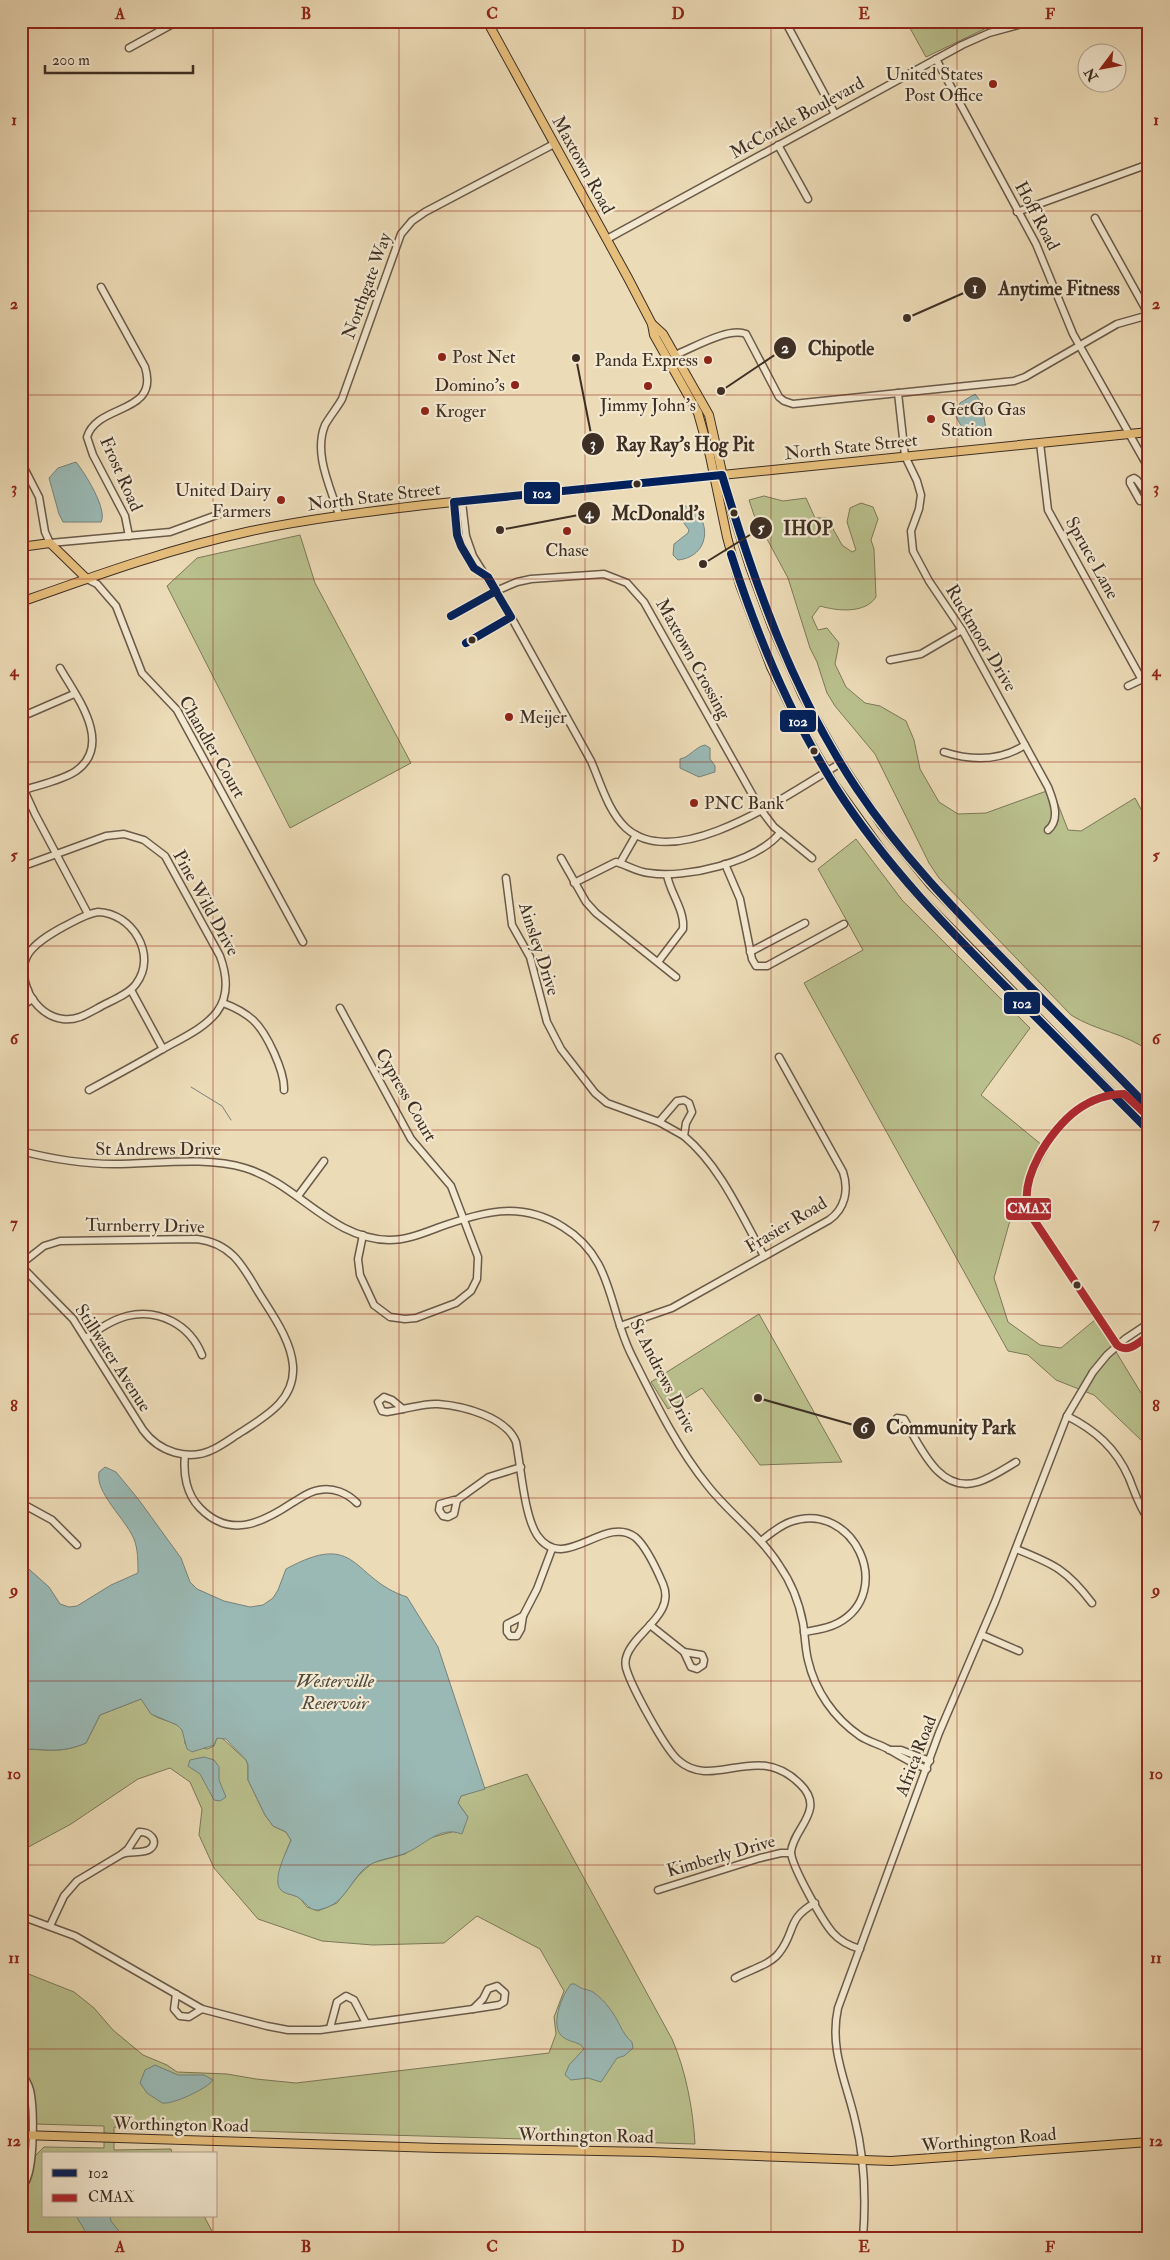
<svg xmlns="http://www.w3.org/2000/svg" width="1170" height="2260" font-family="'IM FELL Double Pica',serif">
	<rect width="100%" height="100%" fill="#ecdbb7"/>
	<filter id="stains"><feTurbulence type="fractalNoise" baseFrequency=".004" numOctaves="4"/><feColorMatrix values="0 0 0 0 .2 0 0 0 0 .09 0 0 0 0 .02 0 0 0 .5 -.17"/></filter>
	<radialGradient id="worn" r=".72"><stop offset=".6" stop-color="#630" stop-opacity="0"/><stop offset="1" stop-color="#630" stop-opacity=".3"/></radialGradient>
	<!-- green -->
	<g fill="#b9c08d" stroke="#7c7858">
		<path d="M906,21H1001L926,57Z"/>
		<path d="M764,496L783,501L806,498L815,518H827L842,545L852,552L856,550L847,522L850,508L861,503L873,507L878,519L871,540L874,549L876,597C865,614 837,611 820,606L812,617L818,630L827,628L839,643L835,664L846,687L865,703L880,706L906,721L914,740L920,769L939,802L958,814L986,813L1052,789L1068,830L1081,831L1135,798L1149,824V1051C1125,1033 1096,1031 1071,1015L939,878L929,863L875,754L835,706L827,693L817,662L810,648L788,578L754,515L749,500Z"/>
		<path d="M300,535L315,583L411,763L290,828L167,586L197,558Z"/>
		<path d="M856,839L902,900L1030,1028L981,1095L1048,1150L1009,1224L994,1278L1008,1322L1040,1345L1061,1348L1096,1319L1149,1406V1456L1143,1442L1094,1395L1056,1380L1028,1355L1008,1351L804,983L863,950L818,869Z"/>
		<path d="M759,1314L842,1462L760,1465L702,1388L668,1409L651,1382Z"/>
		<path d="M141,1699C146,1703 148,1712 153,1715C167,1724 185,1719 185,1744L207,1749L214,1746L217,1738L221,1737L246,1760L248,1765V1780L265,1815L273,1826L286,1832L291,1840L285,1854L286,1893L299,1897L307,1907L318,1911L337,1903L358,1876L372,1863L405,1854L426,1839L455,1831L468,1817L458,1803L461,1796L527,1774L672,2039C686,2071 693,2109 695,2144L114,2127V2150L171,2149L172,2154H44V2216H204L216,2239H21V2207L33,2171L35,2156L44,2147L104,2148V2126L35,2124L33,2091L21,2062V1971L74,1992L94,2008L113,2030L143,2055L167,2065L177,2072L227,2074L256,2079L296,2083L549,2053L556,2034L554,2017L564,1991L540,1949L477,1916L444,1943L373,1945L322,1941L258,1919L214,1868L199,1835L202,1809L190,1782L170,1768L138,1779L71,1824L21,1851V1749C48,1749 60,1754 86,1743L100,1715Z"/>
	</g>
	<!-- water -->
	<g fill="#9ab9b5" stroke="#75827b">
		<path d="M975,394C986,406 982,417 987,431L982,428L975,430L963,429L956,417L960,403Z"/>
		<path d="M76,462C84,472 108,509 101,522H63L59,514L49,478L58,468Z"/>
		<path d="M681,505C711,509 715,556 678,560L673,555L674,544L688,533L689,530L676,512Z"/>
		<path d="M705,745L710,748V759L715,766V772L699,777L680,768V759C690,757 695,747 705,745Z"/>
		<path d="M105,1467L116,1472L139,1500L181,1558L190,1582L197,1589L224,1601L250,1607L263,1605L273,1598L278,1590L286,1569C359,1529 351,1579 407,1597L438,1647L485,1789L461,1796L458,1803L468,1817L462,1834C438,1825 424,1847 403,1854C390,1859 375,1859 364,1869C351,1881 345,1900 328,1907C310,1914 311,1907 299,1898C294,1894 286,1895 281,1890C271,1880 287,1851 291,1840L286,1832L273,1826L265,1815L248,1780V1765L246,1760L226,1739L217,1738L214,1745L192,1752L187,1749L182,1730L177,1725L151,1714L141,1699L100,1715L86,1743C60,1754 48,1749 21,1749V1678L28,1677L29,1675H21V1562L49,1587L60,1604L69,1607L77,1606L111,1585L138,1573C138,1562 138,1549 134,1539C125,1518 95,1493 99,1472Z"/>
		<path d="M204,1757L214,1760L219,1767V1780L226,1797L220,1801L214,1800L200,1774L188,1766L190,1760Z"/>
		<path d="M571,1984H575C584,1991 585,1988 593,1992C599,1996 606,2003 610,2009C619,2020 621,2033 632,2042L633,2048L624,2056L617,2058L601,2082L588,2078L571,2080L565,2075L569,2065L584,2049L581,2045C574,2041 565,2041 560,2034C551,2021 563,1994 571,1984Z"/>
		<path d="M155,2065L178,2075H204L213,2080C208,2088 173,2105 162,2103L147,2093L140,2083L145,2070Z"/>
		<path d="M76,2216H110L111,2221L125,2239H90Z"/>
	</g>
	<g fill="none" stroke-linecap="round" stroke-linejoin="round">
		<!-- stream -->
		<path stroke="#75827b" stroke-width="1" d="M191,1087L222,1106L231,1120"/>
		<defs>
			<g id="minor">
				<path d="M785,21L835,114"/>
				<path d="M129,48L178,21"/>
				<path d="M936,59L1036,244L1073,334L1149,469"/>
				<path d="M778,145L808,199"/>
				<path d="M1017,212L1149,164"/>
				<path d="M1095,218L1145,308L1146,316"/>
				<path d="M607,239L962,45L989,33L1033,21"/>
				<path d="M101,287L145,367C160,415 97,403 87,437L93,455L125,516L129,536"/>
				<path d="M675,355C693,348 728,327 746,334L779,397L784,401L793,404L1014,381L1025,377L1117,324L1149,315"/>
				<path d="M898,393L905,456L917,481L921,495L919,509L911,531L913,551L929,581L962,630L1048,787C1053,800 1061,819 1048,830"/>
				<path d="M1040,443L1048,510L1142,680"/>
				<path d="M21,462L39,497L45,532L50,543L170,532L225,512"/>
				<path d="M1148,496L1140,501L1130,483V480L1134,478L1137,480L1149,497"/>
				<path d="M454,502C457,532 459,557 485,575"/>
				<path d="M462,502L466,536L473,556L510,615L591,761C601,784 608,811 626,828C678,875 794,790 841,763"/>
				<path d="M339,515C331,488 313,454 325,425C330,416 337,408 342,399L401,234L412,221L425,212L554,144"/>
				<path d="M87,579L97,584L116,606L142,673L177,710L303,942"/>
				<path d="M496,591L517,582L531,579L604,574L627,583L644,602L761,810L774,827L812,858"/>
				<path d="M890,660L921,654L962,630"/>
				<path d="M1128,686L1149,676"/>
				<path d="M21,717L74,694"/>
				<path d="M944,752C972,761 1000,761 1025,745"/>
				<path d="M24,790L35,814L88,914"/>
				<path d="M21,791C38,785 61,781 76,771C114,744 76,696 60,668"/>
				<path d="M561,858L586,902L596,913L676,977"/>
				<path d="M620,863L636,835"/>
				<path d="M725,864L740,899L752,959L756,966H767L844,924"/>
				<path d="M21,867L106,836L124,834L144,840L165,856L220,956C241,1013 202,1027 161,1050C137,1064 113,1077 89,1090"/>
				<path d="M506,878L512,925L530,957L547,1022L561,1049L595,1093L607,1103L659,1122L684,1136"/>
				<path d="M574,883L616,862C627,865 637,872 649,873C686,879 756,862 780,833"/>
				<path d="M98,912C132,913 158,955 136,984C128,995 110,1001 98,1008C87,1014 76,1021 63,1019C48,1017 37,1007 30,995C12,958 34,943 63,927C75,921 85,914 98,912Z"/>
				<path d="M750,952L805,923"/>
				<path d="M658,962L683,929C685,910 670,893 667,875"/>
				<path d="M131,990L163,1049"/>
				<path d="M21,994L28,990"/>
				<path d="M223,1003C234,1007 244,1012 253,1020C267,1033 285,1072 284,1090"/>
				<path d="M21,1006L33,999"/>
				<path d="M340,1008L411,1139L451,1186L478,1257L477,1279L471,1291L456,1303L416,1318L405,1319L390,1317L374,1305L360,1275L358,1259L363,1235"/>
				<path d="M659,1122L677,1101L684,1100L689,1103L692,1112L686,1123L684,1136C721,1167 741,1215 764,1256"/>
				<path d="M21,1151C52,1159 82,1164 114,1164C155,1164 206,1156 245,1168C298,1184 331,1239 389,1240C406,1240 421,1234 437,1228C481,1212 520,1200 563,1227C614,1258 608,1309 632,1356C654,1400 677,1448 708,1486C730,1514 760,1535 779,1565C791,1582 799,1602 803,1623C805,1635 805,1648 808,1660C815,1691 834,1718 860,1736C869,1742 879,1744 888,1749C901,1757 913,1764 927,1769"/>
				<path d="M298,1196L324,1161"/>
				<path d="M21,1264L44,1246L60,1241L197,1239C230,1243 242,1264 257,1290C271,1313 291,1339 293,1366C295,1399 268,1415 243,1431C233,1437 224,1444 214,1449C189,1462 159,1452 143,1430L73,1319L21,1266"/>
				<path d="M620,1326L672,1308L829,1220C845,1209 849,1190 843,1172L779,1057"/>
				<path d="M86,1338C99,1329 112,1320 127,1316C159,1308 190,1325 202,1355"/>
				<path d="M384,1397L392,1400L403,1409L387,1412L382,1411L378,1402Z"/>
				<path d="M403,1409C414,1407 427,1403 438,1404C464,1406 506,1417 516,1442C521,1467 524,1515 537,1535C564,1575 604,1514 635,1537C647,1547 657,1570 663,1584C676,1614 635,1632 627,1655C625,1660 625,1666 627,1671C633,1689 664,1747 678,1760C714,1792 756,1740 800,1784C827,1810 793,1828 791,1852C791,1865 823,1922 833,1933C840,1941 850,1946 860,1949"/>
				<path d="M1067,1416C1095,1430 1116,1448 1129,1478C1135,1493 1139,1507 1149,1520"/>
				<path d="M897,1418L904,1419C920,1446 939,1494 978,1482C991,1478 1004,1469 1016,1462"/>
				<path d="M185,1455C183,1473 186,1494 200,1508C230,1539 262,1523 292,1503C301,1498 309,1491 319,1490C333,1487 347,1493 357,1503"/>
				<path d="M454,1500H457L454,1514L448,1517L443,1516L439,1510L440,1504Z"/>
				<path d="M457,1500L489,1477L521,1467"/>
				<path d="M21,1503L52,1520L77,1545"/>
				<path d="M761,1541C770,1534 779,1526 790,1522C854,1499 896,1592 838,1623C827,1629 816,1630 804,1632"/>
				<path d="M1016,1549C1054,1564 1067,1570 1092,1603"/>
				<path d="M523,1616L537,1589L552,1549"/>
				<path d="M523,1616L521,1629L517,1636H510L507,1632V1624Z"/>
				<path d="M650,1625L684,1652"/>
				<path d="M982,1635L1019,1651"/>
				<path d="M684,1652L702,1655L704,1660L703,1665L697,1669L691,1667Z"/>
				<path d="M889,1750H901L930,1761"/>
				<path d="M139,1832C149,1831 160,1841 150,1849C144,1854 130,1851 122,1854L128,1849Z"/>
				<path d="M658,1890L760,1858L781,1853H791"/>
				<path d="M21,1916L75,1936L202,2009L267,2026L288,2030H320L473,2009"/>
				<path d="M50,1926L64,1896L77,1881L122,1854"/>
				<path d="M735,1978C749,1970 770,1965 779,1953C796,1932 786,1919 815,1903"/>
				<path d="M497,1986L505,1993L504,2002L499,2005L473,2009L483,1999L488,1989Z"/>
				<path d="M176,1994L174,2009L180,2016L189,2017L202,2009"/>
				<path d="M330,2028L337,2002L346,1996L354,2000L366,2023"/>
				<path d="M21,2073C25,2078 28,2083 30,2090C34,2108 35,2170 24,2184"/>
				<path d="M21,2091L24,2184L21,2193"/>
				<path d="M863,2239C866,2199 865,2159 855,2120C846,2081 829,2049 838,2008L939,1733L995,1602L1067,1416L1093,1372L1107,1355L1125,1339L1149,1323"/>
			</g>
			<g id="major">
				<path d="M487,21L628,278L652,324L654,335L698,413L710,456L727,537L740,585L771,667L796,718L834,784L887,858L916,893L1149,1131"/>
				<path d="M652,324L663,334L709,415L727,494L750,567L772,626L803,696L841,763L881,824L931,885L1149,1108"/>
				<path d="M21,547L50,543L87,579"/>
				<path d="M21,602C97,575 172,548 251,531C308,519 366,512 424,505L1149,432"/>
				<path d="M21,2135L437,2148L650,2152L891,2161L1149,2142"/>
			</g>
		</defs>
		<!-- minor casing -->
		<use href="#minor" stroke="#6a5a49" stroke-width="9"/>
		<!-- major casing -->
		<use href="#major" stroke="#3e2f24" stroke-width="10"/>
		<!-- minor -->
		<use href="#minor" stroke="#f3e8d0" stroke-width="6"/>
		<!-- major -->
		<use href="#major" stroke="#e6be7c" stroke-width="8"/>
		<defs>
			<g id="bus-1">
				<path d="M731,554C757,636 790,715 836,788C886,866 951,932 1016,997C1060,1041 1104,1086 1149,1131"/>
				<path d="M496,591L488,577L474,568L461,546L457,535L454,502L722,475C755,585 793,693 857,789C900,853 953,908 1007,963C1054,1011 1102,1059 1149,1108"/>
				<path d="M451,616L496,591"/>
				<path d="M466,643L511,617L488,578"/>
			</g>
			<path id="bus-2" d="M1149,1117L1124,1094C1107,1094 1091,1100 1077,1110C1051,1129 1016,1181 1030,1214L1117,1345C1128,1354 1139,1342 1149,1335"/>
		</defs>
		<!-- bus-1 casing -->
		<use href="#bus-1" stroke="#f3e8d0" stroke-width="11"/>
		<!-- bus-2 casing -->
		<use href="#bus-2" stroke="#f3e8d0" stroke-width="11"/>
		<!-- bus-1 -->
		<use href="#bus-1" stroke="#00205b" stroke-width="8"/>
		<!-- bus-2 -->
		<use href="#bus-2" stroke="#af272f" stroke-width="8"/>
	</g>
	<!-- grid -->
	<path fill="none" stroke="#8f2418" stroke-width="1" stroke-opacity="0.55" d="M213,21V2154M399,21V2239M585,21V2239M771,21V2239M957,21V2239M21,211H1149M21,395H1149M21,579H1149M21,762H1149M21,946H1149M21,1130H1149M21,1314H1149M21,1498H1149M21,1681H1149M21,1865H1149M21,2049H1149M213,2216V2239"/>
	<!-- markers -->
	<g fill="#8f2418" stroke="#f3e8d0" stroke-width="2">
		<circle cx="993" cy="84" r="5"/>
		<circle cx="442" cy="357" r="5"/>
		<circle cx="708" cy="360" r="5"/>
		<circle cx="515" cy="385" r="5"/>
		<circle cx="648" cy="386" r="5"/>
		<circle cx="425" cy="411" r="5"/>
		<circle cx="931" cy="419" r="5"/>
		<circle cx="281" cy="500" r="5"/>
		<circle cx="567" cy="531" r="5"/>
		<circle cx="509" cy="717" r="5"/>
		<circle cx="694" cy="803" r="5"/>
	</g>
	<g fill="#3e2f24" stroke="#f3e8d0" stroke-width="2">
		<circle cx="637" cy="484" r="4.5"/>
		<circle cx="734" cy="513" r="4.5"/>
		<circle cx="472" cy="640" r="4.5"/>
		<circle cx="814" cy="751" r="4.5"/>
		<circle cx="1077" cy="1285" r="4.5"/>
	</g>
	<g text-anchor="middle" dominant-baseline="central" stroke-width="4.5" stroke-linejoin="round" paint-order="stroke">
		<!-- poi labels -->
		<g font-size="18" fill="#3e2f24" stroke="#f3e8d0" text-anchor="start">
			<text x="983" y="74" text-anchor="end">United States<tspan x="983" dy="21">Post Office</tspan></text>
			<text x="452" y="357">Post Net</text>
			<text x="698" y="360" text-anchor="end">Panda Express</text>
			<text x="505" y="385" text-anchor="end">Domino's</text>
			<text x="648" y="405" text-anchor="middle">Jimmy John's</text>
			<text x="941" y="409">GetGo Gas<tspan x="941" dy="21">Station</tspan></text>
			<text x="435" y="411">Kroger</text>
			<text x="271" y="490" text-anchor="end">United Dairy<tspan x="271" dy="21">Farmers</tspan></text>
			<text x="567" y="550" text-anchor="middle">Chase</text>
			<text x="519" y="717">Meijer</text>
			<text x="704" y="803">PNC Bank</text>
		</g>
		<!-- street labels -->
		<g font-size="18" fill="#3e2f24" stroke="#f3e8d0">
			<text transform="translate(797 118) rotate(-29)">McCorkle Boulevard</text>
			<text transform="translate(583 165) rotate(61)">Maxtown Road</text>
			<text transform="translate(1037 216) rotate(62)">Hoff Road</text>
			<text transform="translate(367 286) rotate(-70)">Northgate Way</text>
			<text transform="translate(851 447) rotate(-6)">North State Street</text>
			<text transform="translate(121 474) rotate(66)">Frost Road</text>
			<text transform="translate(374 497) rotate(-7)">North State Street</text>
			<text transform="translate(1092 558) rotate(61)">Spruce Lane</text>
			<text transform="translate(981 638) rotate(59)">Ruckmoor Drive</text>
			<text transform="translate(693 659) rotate(61)">Maxtown Crossing</text>
			<text transform="translate(212 747) rotate(60)">Chandler Court</text>
			<text transform="translate(206 903) rotate(61)">Pine Wild Drive</text>
			<text transform="translate(539 949) rotate(72)">Ainsley Drive</text>
			<text transform="translate(406 1095) rotate(60)">Cypress Court</text>
			<text x="158" y="1149">St Andrews Drive</text>
			<text transform="translate(786 1225) rotate(-31)">Frasier Road</text>
			<text transform="translate(145 1226) rotate(1)">Turnberry Drive</text>
			<text transform="translate(113 1358) rotate(57)">Stillwater Avenue</text>
			<text transform="translate(663 1376) rotate(63)">St Andrews Drive</text>
			<text transform="translate(916 1756) rotate(-69)">Africa Road</text>
			<text transform="translate(721 1856) rotate(-16)">Kimberly Drive</text>
			<text transform="translate(181 2125) rotate(1)">Worthington Road</text>
			<text transform="translate(586 2136) rotate(1)">Worthington Road</text>
			<text transform="translate(989 2140) rotate(-5)">Worthington Road</text>
		</g>
		<!-- water labels -->
		<g font-size="19" font-style="italic" fill="#504b41" stroke="#f3e8d0">
			<text x="335" y="1681">Westerville<tspan x="335" dy="22">Reservoir</tspan></text>
		</g>
	</g>
	<!-- callouts -->
	<path fill="none" stroke="#3e2f24" stroke-width="2" d="M907 318L975 288M721 391L785 348M576 358L593 444M500 530L589 513M703 564L761 528M758 1398L864 1428"/>
	<g fill="#3e2f24" stroke="#f3e8d0" stroke-width="2">
		<circle cx="907" cy="318" r="5"/>
		<circle cx="721" cy="391" r="5"/>
		<circle cx="576" cy="358" r="5"/>
		<circle cx="500" cy="530" r="5"/>
		<circle cx="703" cy="564" r="5"/>
		<circle cx="758" cy="1398" r="5"/>
		<circle cx="975" cy="288" r="12"/>
		<circle cx="785" cy="348" r="12"/>
		<circle cx="593" cy="444" r="12"/>
		<circle cx="589" cy="513" r="12"/>
		<circle cx="761" cy="528" r="12"/>
		<circle cx="864" cy="1428" r="12"/>
	</g>
	<g font-size="15" text-anchor="middle" font-weight="bold" fill="#fff">
		<text x="975" y="293">1</text>
		<text x="785" y="353">2</text>
		<text x="593" y="449">3</text>
		<text x="589" y="518">4</text>
		<text x="761" y="533">5</text>
		<text x="864" y="1433">6</text>
	</g>
	<g font-size="19" text-anchor="middle" font-weight="bold" fill="#3e2f24" stroke="#f3e8d0" stroke-width="4.5" stroke-linejoin="round" paint-order="stroke">
		<text x="1059" y="295">Anytime Fitness</text>
		<text x="841" y="355">Chipotle</text>
		<text x="685" y="451">Ray Ray's Hog Pit</text>
		<text x="658" y="520">McDonald's</text>
		<text x="808" y="535">IHOP</text>
		<text x="951" y="1434">Community Park</text>
	</g>
	<g stroke="#f3e8d0" stroke-width="2">
		<rect x="523" y="481" width="38" height="24" rx="5" fill="#00205b"/>
		<rect x="779" y="709" width="38" height="24" rx="5" fill="#00205b"/>
		<rect x="1003" y="991" width="38" height="24" rx="5" fill="#00205b"/>
		<rect x="1005" y="1197" width="47" height="24" rx="5" fill="#af272f"/>
	</g>
	<g font-size="14" text-anchor="middle" font-weight="bold" fill="#fff">
		<text x="542" y="498">102</text>
		<text x="798" y="726">102</text>
		<text x="1022" y="1008">102</text>
		<text x="1029" y="1213">CMAX</text>
	</g>
	<!-- margin -->
	<rect width="1170" height="2260" fill="none" stroke="#ecdbb7" stroke-width="55"/>
	<!-- legend -->
	<rect x="42" y="2152" width="175" height="65" fill="#f3e8d0" stroke="#ab9e8b"/>
	<rect x="52" y="2169" width="25" height="8" fill="#00205b" stroke="#ab9e8b"/>
	<text x="88" y="2178" font-size="15" fill="#3e2f24">102</text>
	<rect x="52" y="2194" width="25" height="8" fill="#af272f" stroke="#ab9e8b"/>
	<text x="88" y="2202" font-size="15" fill="#3e2f24">CMAX</text>
	<!-- north arrow -->
	<g transform="translate(1102 68) rotate(238)"><circle r="24" fill="#f3e8d0" stroke="#ab9e8b"/>
	<path d="M0-4L9 19L0 12L-9 19Z" fill="#8f2418"/>
	<text y="-8" font-size="14" font-weight="bold" text-anchor="middle" fill="#3e2f24">N</text>
	</g>
	<!-- scale -->
	<path d="M45 65v8h148v-8" fill="none" stroke="#3e2f24" stroke-width="2.5"/>
	<text x="52" y="65" font-size="15" fill="#3e2f24" stroke="#f3e8d0" stroke-width="4" paint-order="stroke">200 m</text>
	<rect x="28" y="28" width="1114" height="2204" fill="none" stroke="#8f2418" stroke-width="2"/>
	<g font-size="16" text-anchor="middle" font-weight="bold" fill="#8f2418">
		<text x="120" y="19">A</text>
		<text x="306" y="19">B</text>
		<text x="492" y="19">C</text>
		<text x="678" y="19">D</text>
		<text x="864" y="19">E</text>
		<text x="1050" y="19">F</text>
		<text x="14" y="125">1</text>
		<text x="1156" y="125">1</text>
		<text x="14" y="309">2</text>
		<text x="1156" y="309">2</text>
		<text x="14" y="493">3</text>
		<text x="1156" y="493">3</text>
		<text x="14" y="676">4</text>
		<text x="1156" y="676">4</text>
		<text x="14" y="860">5</text>
		<text x="1156" y="860">5</text>
		<text x="14" y="1044">6</text>
		<text x="1156" y="1044">6</text>
		<text x="14" y="1228">7</text>
		<text x="1156" y="1228">7</text>
		<text x="14" y="1411">8</text>
		<text x="1156" y="1411">8</text>
		<text x="14" y="1595">9</text>
		<text x="1156" y="1595">9</text>
		<text x="14" y="1779">10</text>
		<text x="1156" y="1779">10</text>
		<text x="14" y="1963">11</text>
		<text x="1156" y="1963">11</text>
		<text x="14" y="2146">12</text>
		<text x="1156" y="2146">12</text>
		<text x="120" y="2252">A</text>
		<text x="306" y="2252">B</text>
		<text x="492" y="2252">C</text>
		<text x="678" y="2252">D</text>
		<text x="864" y="2252">E</text>
		<text x="1050" y="2252">F</text>
	</g>
	<rect width="100%" height="100%" filter="url(#stains)"/>
	<rect width="100%" height="100%" fill="url(#worn)"/>
</svg>
